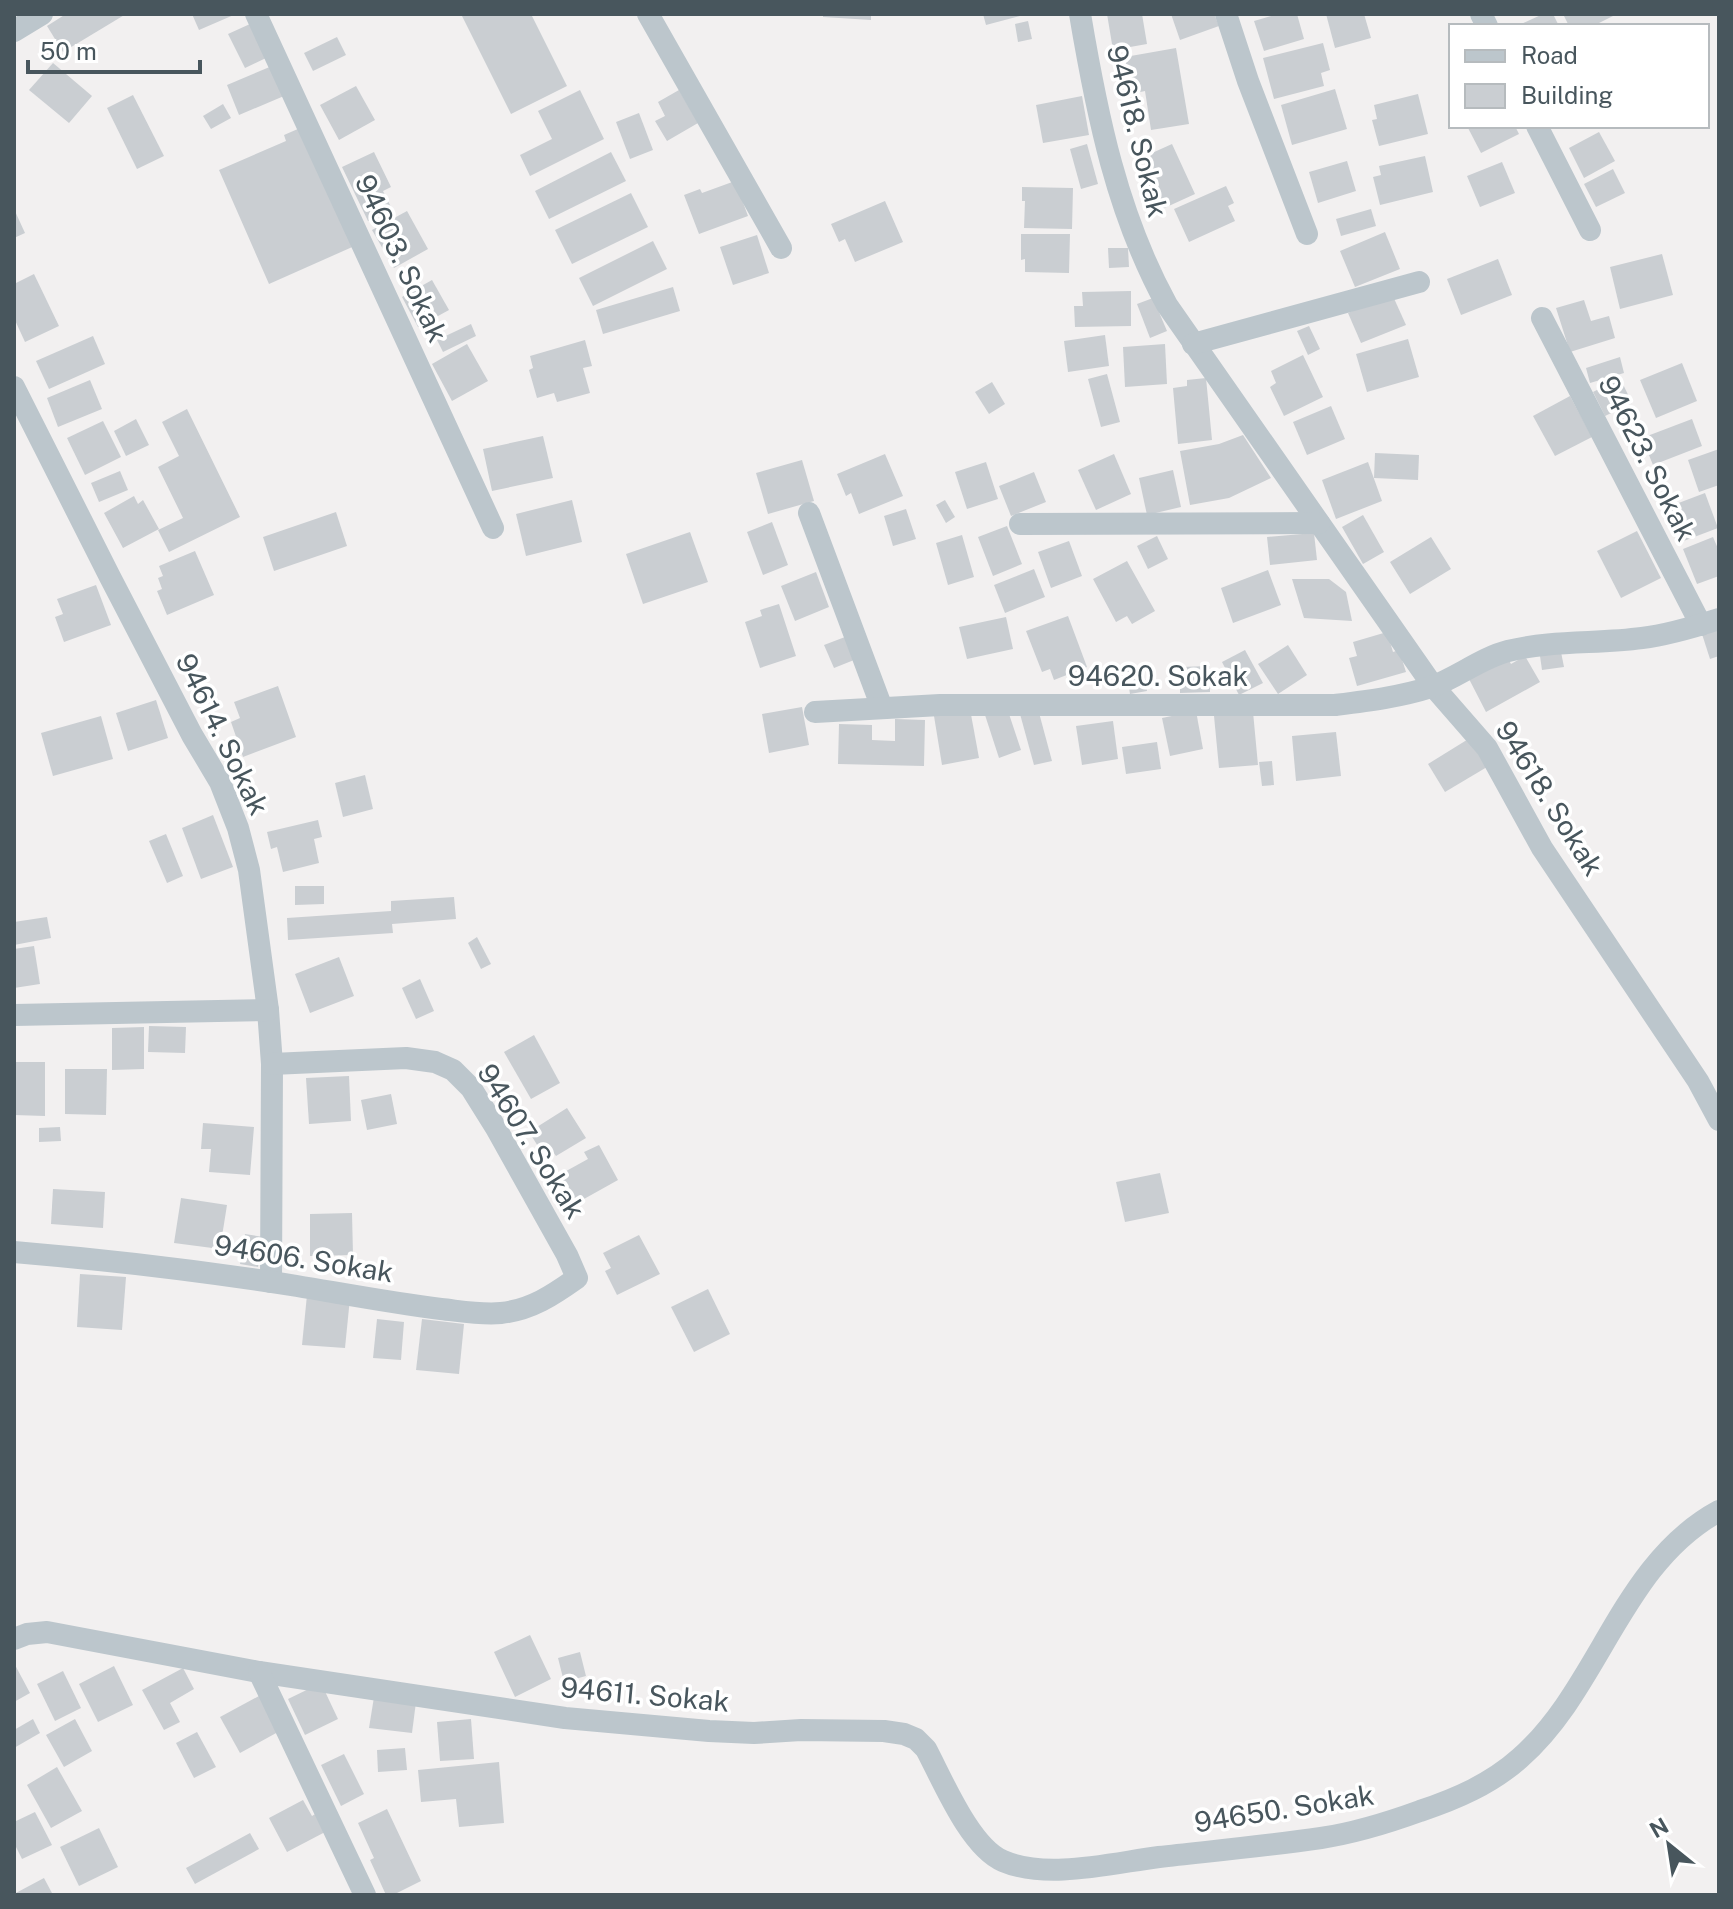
<svg xmlns="http://www.w3.org/2000/svg" width="1733" height="1909" font-family="'Public Sans',sans-serif">
	<rect width="100%" height="100%" fill="#f2f0f0"/>
	<!-- building -->
	<g fill="#caced2">
		<path d="M66,14H126L63,52L47,26Z"/>
		<path d="M192,14H236L199,30Z"/>
		<path d="M461,14H531L567,86L511,114Z"/>
		<path d="M823,14H871V20L823,17Z"/>
		<path d="M983,14H1024V15L986,25Z"/>
		<path d="M1107,14H1142L1147,44L1113,50Z"/>
		<path d="M1171,14H1214L1219,26L1180,40Z"/>
		<path d="M1278,14H1297L1304,39L1264,51L1254,21Z"/>
		<path d="M1326,14H1364L1371,38L1335,48Z"/>
		<path d="M1543,14H1553L1559,26H1517Z"/>
		<path d="M1563,14H1612L1613,16L1593,26H1569Z"/>
		<path d="M1028,21L1032,39L1018,42L1015,24Z"/>
		<path d="M250,24L266,58L245,68L228,34Z"/>
		<path d="M337,37L346,55L313,71L304,53Z"/>
		<path d="M1323,43L1330,70L1321,73L1324,86L1274,99L1263,58Z"/>
		<path d="M1176,48L1189,124L1151,130L1145,91L1131,94L1125,57Z"/>
		<path d="M53,63L92,96L69,123L29,90Z"/>
		<path d="M272,66L284,96L239,115L227,85Z"/>
		<path d="M356,86L375,120L339,140L320,105Z"/>
		<path d="M1335,89L1347,129L1292,145L1281,105Z"/>
		<path d="M580,90L604,139L530,176L520,155L552,139L538,111Z"/>
		<path d="M679,90L698,123L667,141L655,121L665,116L658,102Z"/>
		<path d="M1418,94L1428,134L1379,146L1372,120L1377,119L1374,105Z"/>
		<path d="M133,95L164,156L137,169L107,108Z"/>
		<path d="M1082,96L1089,135L1043,143L1036,105Z"/>
		<path d="M223,104L231,118L211,129L203,116Z"/>
		<path d="M639,113L653,150L630,159L616,122Z"/>
		<path d="M307,125L359,244L269,284L219,170L286,141L284,135Z"/>
		<path d="M1467,126H1515L1519,134L1481,153Z"/>
		<path d="M1599,132L1615,161L1584,178L1569,148Z"/>
		<path d="M1087,144L1098,184L1081,189L1070,149Z"/>
		<path d="M1172,144L1195,194L1160,210L1147,181L1151,179L1141,158Z"/>
		<path d="M374,152L391,187L383,191L392,209L368,221L342,167Z"/>
		<path d="M611,152L626,181L549,219L535,191Z"/>
		<path d="M1425,156L1433,192L1380,205L1373,177L1381,175L1379,166Z"/>
		<path d="M1347,161L1356,191L1318,203L1309,172Z"/>
		<path d="M1502,162L1515,193L1480,207L1467,176Z"/>
		<path d="M1613,169L1625,193L1596,207L1584,184Z"/>
		<path d="M735,181L748,216L699,234L684,195L700,189L702,193Z"/>
		<path d="M1226,186L1234,203L1228,206L1235,221L1189,242L1174,209Z"/>
		<path d="M1022,187L1073,188L1072,229L1024,228L1025,201H1022Z"/>
		<path d="M631,193L648,227L572,264L555,230Z"/>
		<path d="M885,201L903,242L855,262L845,239L839,242L831,224Z"/>
		<path d="M14,209L25,233L14,238Z"/>
		<path d="M1371,209L1376,226L1341,236L1336,219Z"/>
		<path d="M407,211L428,249L394,268L372,230Z"/>
		<path d="M1385,232L1400,269L1355,287L1340,251Z"/>
		<path d="M1021,234H1070L1069,273L1025,272V259L1021,260Z"/>
		<path d="M757,235L769,273L733,285L720,247Z"/>
		<path d="M653,241L667,269L593,306L579,278Z"/>
		<path d="M1108,248H1128L1129,267L1109,268Z"/>
		<path d="M1662,254L1673,295L1620,309L1610,267Z"/>
		<path d="M1498,259L1512,295L1461,315L1447,279Z"/>
		<path d="M34,274L59,326L25,342L14,318V284Z"/>
		<path d="M432,280L449,310L418,327L402,297Z"/>
		<path d="M673,287L680,311L603,334L596,310Z"/>
		<path d="M1131,291V326L1075,327L1074,306H1083L1082,292Z"/>
		<path d="M1392,294L1406,325L1361,343L1348,313Z"/>
		<path d="M1153,298L1167,331L1150,338L1137,304Z"/>
		<path d="M1584,300L1591,321L1609,316L1615,338L1570,352L1556,308Z"/>
		<path d="M471,324L476,336L443,352L437,340Z"/>
		<path d="M1309,326L1320,349L1308,355L1297,331Z"/>
		<path d="M1105,335L1109,366L1068,372L1064,341Z"/>
		<path d="M93,336L105,364L49,389L36,361Z"/>
		<path d="M1408,339L1419,377L1367,392L1356,354Z"/>
		<path d="M585,340L592,366L583,368L590,393L557,402L554,393L537,398L529,370L533,368L530,356Z"/>
		<path d="M467,344L488,381L452,401L432,364Z"/>
		<path d="M1165,344L1167,384L1125,387L1123,347Z"/>
		<path d="M1303,355L1323,397L1284,416L1270,387L1276,383L1271,371Z"/>
		<path d="M1620,357L1624,373L1590,383L1586,368Z"/>
		<path d="M1682,363L1697,401L1656,418L1640,380Z"/>
		<path d="M1107,374L1120,422L1101,427L1088,379Z"/>
		<path d="M1206,378L1212,440L1178,444L1173,388L1187,386V380Z"/>
		<path d="M1620,378L1632,403L1605,416L1593,392Z"/>
		<path d="M90,380L102,409L58,427L47,398Z"/>
		<path d="M992,382L1005,404L989,414L975,392Z"/>
		<path d="M1570,396L1592,437L1555,456L1533,416Z"/>
		<path d="M1331,406L1345,439L1307,455L1293,422Z"/>
		<path d="M187,409L240,517L169,552L158,530L183,518L158,467L179,456L162,422Z"/>
		<path d="M136,419L149,445L126,456L114,431Z"/>
		<path d="M1692,419L1702,446L1653,465L1642,438Z"/>
		<path d="M103,421L121,457L85,475L67,438Z"/>
		<path d="M1243,435L1271,478L1229,498L1190,505L1180,451L1219,444Z"/>
		<path d="M543,436L553,478L492,491L483,449Z"/>
		<path d="M1719,449V485L1699,492L1688,460Z"/>
		<path d="M1375,453L1419,455L1418,480L1374,478Z"/>
		<path d="M885,454L903,496L859,514L851,493L846,496L837,474Z"/>
		<path d="M1114,454L1131,494L1096,510L1078,470Z"/>
		<path d="M802,460L814,501L768,514L756,473Z"/>
		<path d="M986,462L998,499L967,509L955,472Z"/>
		<path d="M1368,462L1382,501L1336,519L1322,480Z"/>
		<path d="M1173,470L1181,507L1147,515L1139,478Z"/>
		<path d="M120,471L128,490L99,502L91,483Z"/>
		<path d="M1034,472L1046,502L1011,516L999,486Z"/>
		<path d="M1705,493L1718,528L1681,542L1668,507Z"/>
		<path d="M134,496L138,504L143,500L159,529L123,548L104,513Z"/>
		<path d="M572,500L582,542L526,556L516,514Z"/>
		<path d="M945,500L955,517L946,523L936,505Z"/>
		<path d="M906,509L916,539L893,546L884,516Z"/>
		<path d="M336,512L347,546L274,571L263,537Z"/>
		<path d="M1363,515L1384,552L1363,564L1342,527Z"/>
		<path d="M772,522L788,565L763,575L747,532Z"/>
		<path d="M1007,526L1022,564L993,576L978,537Z"/>
		<path d="M1637,531L1661,578L1621,598L1597,551Z"/>
		<path d="M690,532L708,582L643,604L626,554Z"/>
		<path d="M1314,533L1317,560L1270,565L1267,537Z"/>
		<path d="M962,535L974,577L948,585L936,543Z"/>
		<path d="M1157,536L1168,559L1148,569L1137,546Z"/>
		<path d="M1431,537L1451,569L1410,594L1390,562Z"/>
		<path d="M1713,537L1719,551V576L1697,584L1683,549Z"/>
		<path d="M1069,541L1082,576L1051,588L1038,552Z"/>
		<path d="M195,551L214,595L167,615L157,591L162,589L158,578L163,576L159,566Z"/>
		<path d="M1127,561L1155,611L1132,624L1127,616L1116,622L1093,579Z"/>
		<path d="M1034,569L1045,597L1005,613L994,585Z"/>
		<path d="M1268,570L1281,605L1233,623L1221,588Z"/>
		<path d="M816,572L829,607L795,621L781,586Z"/>
		<path d="M1292,579H1329L1346,592L1352,621L1304,618Z"/>
		<path d="M96,585L111,625L64,642L55,617L63,614L57,599Z"/>
		<path d="M779,604L796,656L760,668L745,622L762,616L760,610Z"/>
		<path d="M1068,616L1087,667L1054,680L1050,669L1042,672L1026,631Z"/>
		<path d="M1006,617L1013,649L967,659L959,627Z"/>
		<path d="M1719,628V656L1710,659L1702,634Z"/>
		<path d="M1387,632L1393,652L1399,650L1406,672L1357,686L1349,658L1357,656L1353,642Z"/>
		<path d="M845,637L854,660L834,668L824,645Z"/>
		<path d="M1288,645L1307,675L1278,694L1258,664Z"/>
		<path d="M1245,650L1263,683L1239,695L1222,662Z"/>
		<path d="M1561,652L1564,667L1542,670L1540,656Z"/>
		<path d="M1525,656L1540,682L1486,712L1469,679L1508,658L1511,664Z"/>
		<path d="M1143,666L1147,691L1130,694L1126,669Z"/>
		<path d="M1210,666V692L1180,693V667Z"/>
		<path d="M278,686L296,737L243,757L231,722L240,718L234,702Z"/>
		<path d="M156,700L168,738L128,751L116,713Z"/>
		<path d="M802,707L809,745L769,753L762,714Z"/>
		<path d="M1007,708L1021,750L999,758L985,715Z"/>
		<path d="M970,709L979,758L942,765L934,716Z"/>
		<path d="M1038,709L1052,761L1034,765L1020,714Z"/>
		<path d="M1196,711L1203,749L1170,756L1162,718Z"/>
		<path d="M1253,712L1258,765L1219,768L1214,716Z"/>
		<path d="M101,716L113,759L53,776L41,733Z"/>
		<path d="M895,719L925,720L924,766L838,764L839,724L872,725V740L895,741Z"/>
		<path d="M1113,721L1118,759L1082,765L1076,726Z"/>
		<path d="M1336,732L1341,776L1296,781L1292,736Z"/>
		<path d="M1470,738L1487,767L1445,792L1428,764Z"/>
		<path d="M1157,742L1161,769L1126,774L1122,747Z"/>
		<path d="M1272,761L1274,785L1262,786L1259,762Z"/>
		<path d="M365,775L373,809L343,817L335,783Z"/>
		<path d="M213,815L233,867L201,879L182,828Z"/>
		<path d="M318,820L322,837L314,839L319,863L283,872L277,847L271,849L267,832Z"/>
		<path d="M166,834L183,876L167,883L149,841Z"/>
		<path d="M295,886H324V904L295,905Z"/>
		<path d="M454,897L456,919L392,924L393,933L288,940L287,918L391,911V901Z"/>
		<path d="M47,917L51,938L14,945V922Z"/>
		<path d="M477,937L491,964L481,969L468,943Z"/>
		<path d="M34,946L40,984L14,988V949Z"/>
		<path d="M339,957L354,996L310,1013L295,974Z"/>
		<path d="M420,979L434,1011L416,1019L402,988Z"/>
		<path d="M149,1026L186,1027L185,1053L148,1052Z"/>
		<path d="M144,1027V1069L112,1070V1028Z"/>
		<path d="M534,1035L560,1083L531,1099L504,1052Z"/>
		<path d="M14,1062H45V1116L14,1115Z"/>
		<path d="M65,1069H107L106,1115L65,1114Z"/>
		<path d="M349,1076L351,1121L309,1124L306,1078Z"/>
		<path d="M391,1094L397,1124L367,1130L361,1100Z"/>
		<path d="M567,1108L586,1138L556,1156L549,1146L541,1151L529,1132Z"/>
		<path d="M203,1123L254,1127L250,1175L209,1172L211,1149H201Z"/>
		<path d="M60,1127L61,1141L39,1142V1128Z"/>
		<path d="M599,1145L618,1180L575,1204L559,1175L588,1159L584,1152Z"/>
		<path d="M1160,1173L1169,1213L1125,1222L1116,1182Z"/>
		<path d="M53,1189L105,1192L103,1228L51,1224Z"/>
		<path d="M181,1198L227,1205L220,1249L174,1243Z"/>
		<path d="M352,1213L353,1255L310,1256V1214Z"/>
		<path d="M245,1234L263,1237L258,1267L240,1264Z"/>
		<path d="M639,1235L660,1274L617,1295L605,1271L611,1268L603,1253Z"/>
		<path d="M80,1274L126,1277L122,1330L77,1327Z"/>
		<path d="M708,1289L730,1334L694,1352L671,1307Z"/>
		<path d="M307,1295L350,1298L345,1348L302,1345Z"/>
		<path d="M377,1319L404,1322L401,1360L373,1358Z"/>
		<path d="M422,1319L464,1324L459,1374L416,1370Z"/>
		<path d="M530,1635L551,1679L515,1697L494,1652Z"/>
		<path d="M580,1652L586,1676L564,1682L558,1658Z"/>
		<path d="M14,1663L30,1693L14,1702Z"/>
		<path d="M114,1666L133,1705L98,1722L79,1684Z"/>
		<path d="M183,1668L194,1689L170,1703L180,1722L164,1730L142,1690Z"/>
		<path d="M63,1671L81,1708L55,1721L37,1684Z"/>
		<path d="M321,1683L338,1719L305,1735L288,1699Z"/>
		<path d="M259,1696L278,1732L240,1753L220,1717Z"/>
		<path d="M374,1697L416,1702L412,1733L369,1728Z"/>
		<path d="M33,1719L40,1733L14,1748V1730Z"/>
		<path d="M75,1719L92,1751L64,1767L46,1735Z"/>
		<path d="M471,1719L474,1759L440,1761L437,1722Z"/>
		<path d="M197,1732L216,1767L194,1778L176,1743Z"/>
		<path d="M405,1748L407,1770L378,1772L377,1750Z"/>
		<path d="M344,1754L364,1794L341,1806L321,1765Z"/>
		<path d="M499,1762L504,1823L459,1827L456,1799L421,1802L418,1770Z"/>
		<path d="M57,1767L82,1811L51,1828L27,1785Z"/>
		<path d="M303,1800L312,1816L317,1813L327,1831L287,1852L269,1818Z"/>
		<path d="M387,1809L421,1881L393,1895H386L370,1860L374,1858L358,1823Z"/>
		<path d="M35,1812L52,1845L22,1859L14,1843V1822Z"/>
		<path d="M99,1828L118,1867L79,1886L60,1847Z"/>
		<path d="M250,1833L259,1849L195,1884L186,1868Z"/>
		<path d="M44,1878L53,1895H14V1894Z"/>
	</g>
	<g fill="none" stroke-linecap="round" stroke-linejoin="round">
		<!-- minor -->
		<g stroke="#bcc6cc" stroke-width="22">
			<path d="M256,14L493,528"/>
			<path d="M648,14L781,248"/>
			<path d="M1080,14C1097,115 1117,214 1167,305L1433,686L1487,748L1542,848L1698,1081L1719,1120"/>
			<path d="M1226,14L1248,81L1307,234"/>
			<path d="M1481,14L1487,26"/>
			<path d="M14,31L42,14"/>
			<path d="M1537,126L1590,230"/>
			<path d="M1542,318L1701,625"/>
			<path d="M1193,344L1419,282"/>
			<path d="M14,387L110,577L192,735L220,782L238,828L249,870L268,1010L272,1064L271,1282"/>
			<path d="M809,513L882,708"/>
			<path d="M1020,524L1319,523"/>
			<path d="M815,712L940,705H1335C1367,701 1400,697 1431,687C1458,677 1481,658 1508,651C1552,640 1598,644 1642,638C1668,635 1694,627 1719,619"/>
			<path d="M14,1015L268,1010"/>
			<path d="M14,1252C109,1260 203,1271 297,1286C345,1294 393,1303 441,1309C460,1311 481,1315 501,1313C531,1310 553,1295 577,1278L567,1255L496,1128L471,1088L453,1070L435,1062L406,1058L272,1064"/>
			<path d="M14,1639L27,1634L47,1632L259,1672L565,1718L709,1731L754,1733L801,1730L884,1731L904,1734L916,1739L926,1749C943,1781 970,1847 1003,1861C1047,1880 1112,1863 1159,1857C1212,1851 1267,1846 1321,1838C1354,1833 1387,1823 1420,1811C1456,1799 1491,1784 1520,1758C1600,1688 1621,1564 1719,1511"/>
			<path d="M259,1672L365,1895"/>
		</g>
	</g>
	<g text-anchor="middle" dominant-baseline="central" stroke-width="7" stroke-linejoin="round" paint-order="stroke">
		<!-- street labels -->
		<g font-size="28" fill="#48565d" stroke="#fff">
			<text transform="translate(1138 131) rotate(76)">94618. Sokak</text>
			<text transform="translate(402 258) rotate(65)">94603. Sokak</text>
			<text transform="translate(1648 458) rotate(63)">94623. Sokak</text>
			<text x="1158" y="675">94620. Sokak</text>
			<text transform="translate(223 734) rotate(64)">94614. Sokak</text>
			<text transform="translate(1550 798) rotate(58)">94618. Sokak</text>
			<text transform="translate(532 1141) rotate(58)">94607. Sokak</text>
			<text transform="translate(304 1258) rotate(9)">94606. Sokak</text>
			<text transform="translate(645 1694) rotate(5)">94611. Sokak</text>
			<text transform="translate(1284 1808) rotate(-9)">94650. Sokak</text>
		</g>
	</g>
	<!-- border -->
	<rect width="1733" height="1909" fill="none" stroke="#48565d" stroke-width="32"/>
	<!-- legend -->
	<rect x="1449" y="24" width="260" height="104" fill="#ffffff" stroke="#b6bbbe" stroke-width="2"/>
	<rect x="1465" y="50" width="40" height="12" fill="#bcc6cc" stroke="#b6bbbe" stroke-width="2"/>
	<text x="1521" y="64" font-size="24" fill="#48565d">Road</text>
	<rect x="1465" y="84" width="40" height="24" fill="#caced2" stroke="#b6bbbe" stroke-width="2"/>
	<text x="1521" y="104" font-size="24" fill="#48565d">Building</text>
	<!-- north arrow -->
	<g transform="translate(1669 1845) rotate(330)" stroke="#ffffff" stroke-width="6" paint-order="stroke">
	<path d="M0-6L14 30L0 20L-14 30Z" fill="#48565d"/>
	<text y="-12" font-size="22" font-weight="bold" text-anchor="middle" fill="#48565d">N</text>
	</g>
	<!-- scale -->
	<path d="M28 60v12h172v-12" fill="none" stroke="#48565d" stroke-width="4"/>
	<text x="40" y="60" font-size="24" fill="#48565d" stroke="#ffffff" stroke-width="6" paint-order="stroke">50 m</text>
</svg>
